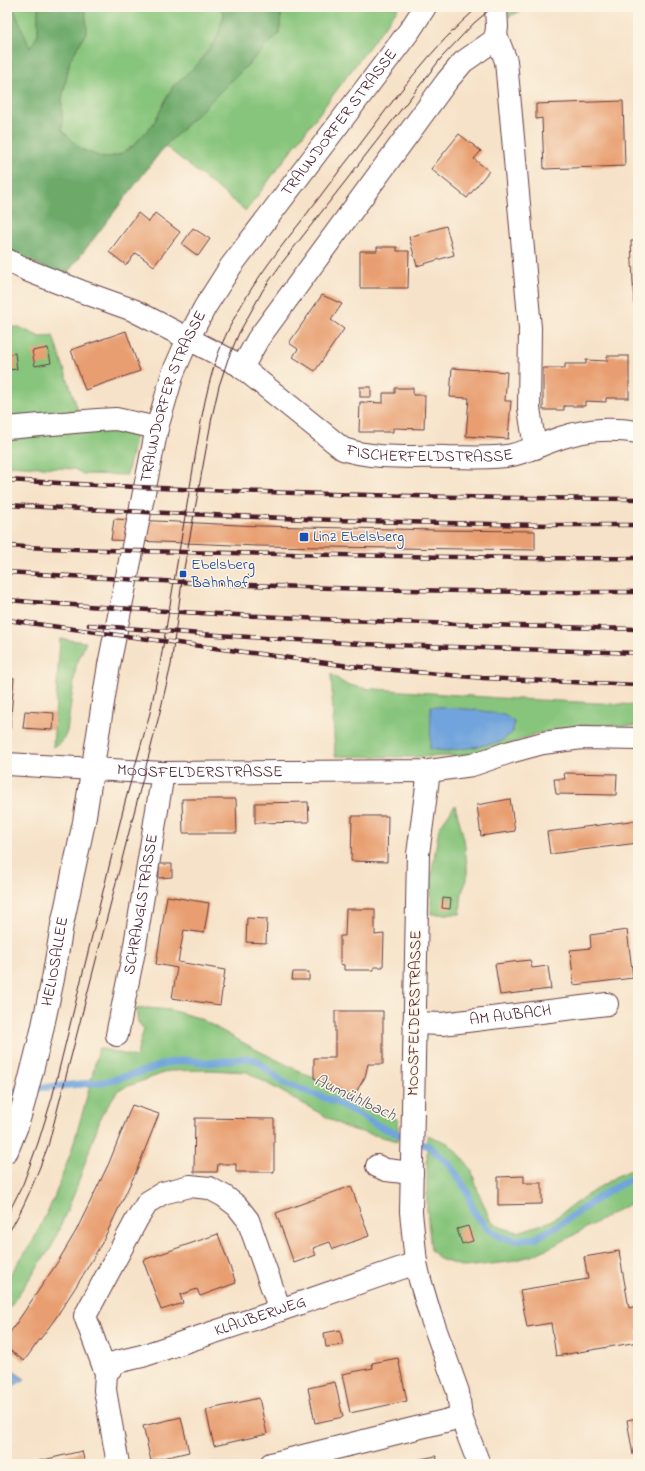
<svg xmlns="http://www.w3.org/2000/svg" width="645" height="1471" font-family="'Indie Flower',sans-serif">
	<rect width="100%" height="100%" fill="#fcf5e5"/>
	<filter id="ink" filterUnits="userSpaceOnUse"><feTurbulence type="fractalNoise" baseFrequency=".025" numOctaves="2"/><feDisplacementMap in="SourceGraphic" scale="8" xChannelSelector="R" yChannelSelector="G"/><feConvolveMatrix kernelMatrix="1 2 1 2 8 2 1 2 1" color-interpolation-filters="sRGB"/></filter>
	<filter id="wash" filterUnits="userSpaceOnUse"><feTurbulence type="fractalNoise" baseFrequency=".012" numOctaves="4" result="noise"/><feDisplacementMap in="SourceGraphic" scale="16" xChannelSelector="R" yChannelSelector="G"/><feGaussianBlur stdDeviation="0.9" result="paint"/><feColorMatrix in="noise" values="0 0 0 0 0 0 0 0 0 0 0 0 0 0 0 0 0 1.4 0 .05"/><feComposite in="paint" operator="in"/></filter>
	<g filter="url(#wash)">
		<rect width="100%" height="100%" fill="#f6e2c8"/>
		<!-- green -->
		<g fill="#87c57b" stroke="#687253">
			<path d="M13,7H38V35L30,49Z"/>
			<path d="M85,7H220L224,14L218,36L199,63L173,86L154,123L133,146L119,155L103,158L81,149L62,130V99L70,60L87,31Z"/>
			<path d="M282,7H399L246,211L165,146L279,34Z"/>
			<path d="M510,7H530L508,17Z"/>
			<path d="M7,327H19L40,337L53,336L80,416L7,423Z"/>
			<path d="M114,428L128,431L136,435L127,475L83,474L74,469L7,465V436Z"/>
			<path d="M60,639L86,642L76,666L67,731C64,740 62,743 53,747Z"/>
			<path d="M331,674L345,684L362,688L499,698L638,705V726L581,725L535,734L500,748L458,756L405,757L335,756Z"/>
			<path d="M455,805L464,839L467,865V880L462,892L460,914H431V878L439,828Z"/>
			<path d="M148,1008L170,1010L199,1018L251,1047L398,1120V1141L346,1128L247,1072L210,1070L169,1071L118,1090L101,1116L75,1192L52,1246L7,1311V1279L33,1241L54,1198L71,1152L85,1104L99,1048L136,1057L144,1029L138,1022L136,1009Z"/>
			<path d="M427,1135L448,1143L462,1157L471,1169L478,1191L491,1222L503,1228L518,1232L551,1221L581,1199L615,1177L638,1167V1199L563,1241L534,1255L509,1262L464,1267L442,1260L431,1251L427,1210Z"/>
		</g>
		<!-- forest -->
		<path fill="#6daa6b" stroke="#5c644b" d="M7,7H13L30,48L38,35V7H85L87,31L70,60L62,99V130L81,149L103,158L119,155L133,146L154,123L173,86L199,63L218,36L224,14L220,7H282L279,34L165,146L65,276L7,252Z"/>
		<!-- water -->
		<g fill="#71a4dc" stroke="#5e6284">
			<path d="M431,706L477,710L504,715L514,722L513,732L500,742L475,747L446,751L430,749Z"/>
			<path d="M7,1367L25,1379L7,1390Z"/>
		</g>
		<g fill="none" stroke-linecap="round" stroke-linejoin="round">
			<!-- stream -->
			<path stroke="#71a4dc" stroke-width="7" d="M7,1091L103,1082L135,1074L167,1063L186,1060L211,1063L246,1058L256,1060L284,1083L336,1102L381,1127L430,1147L450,1165L467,1191L474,1212L488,1229L502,1238L517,1240L536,1238L562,1223L607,1192L638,1175"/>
		</g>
		<g id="blocks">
			<!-- building -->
			<g fill="#e89e70">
				<path d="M623,101L625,166L544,169L542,118L536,119V104Z"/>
				<path d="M459,134L481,151L474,159L489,171L467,198L431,169Z"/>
				<path d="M138,213L149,222L155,213L180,232L154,266L136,253L126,265L109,252Z"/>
				<path d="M446,226L454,255L417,266L409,237Z"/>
				<path d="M193,228L210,239L198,256L182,244Z"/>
				<path d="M631,241H638V303H634Z"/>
				<path d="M377,247H397V251H409L408,288H360V251H377Z"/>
				<path d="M322,295L342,304L331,320L344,329L315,371L293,357L298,349L289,343Z"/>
				<path d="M126,331L140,371L85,390L71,350Z"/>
				<path d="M48,348L51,363L35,366L32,351Z"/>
				<path d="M15,353L17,369L7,370V355Z"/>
				<path d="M607,356H629V398H606V402L585,401V406H564V410H543V368H565V364H586V360L607,361Z"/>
				<path d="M452,368L507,372L505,401H511L508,439L466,436L469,398L450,397Z"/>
				<rect x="360" y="387" width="11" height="10"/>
				<path d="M395,388H413V395H425L424,429L393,428V432H359L360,402L383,403V393H395Z"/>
				<path d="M114,519L260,526L436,530L535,531V550L258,546L111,540Z"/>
				<path d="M7,677L14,678L10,728H7Z"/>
				<path d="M25,711L54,713L53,730L23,728Z"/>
				<path d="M564,773L617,774L616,795L556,794L554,779H565Z"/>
				<path d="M182,799H236L237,833H183Z"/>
				<path d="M510,799L515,831L481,836L477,805Z"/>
				<path d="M308,802L309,822L255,823V803Z"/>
				<path d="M352,816H388L387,862L351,861Z"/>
				<path d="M638,820V843L550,854L547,832Z"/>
				<path d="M159,864H172V877L159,878Z"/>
				<path d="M167,896L209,903L204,933L184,930L178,962L225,970L220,1005L172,998L177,968L156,964Z"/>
				<path d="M443,898L451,899L450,909L442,908Z"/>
				<path d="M346,909H375V935L384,934L383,967H374V970H344V965L340,964V936H345Z"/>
				<path d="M247,918L267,919L266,943L246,942Z"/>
				<path d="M627,930L633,978L574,985L570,950L591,948L590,935Z"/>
				<path d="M530,960L532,968L548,966L551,989L500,995L495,964Z"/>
				<path d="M293,972H309V980H292Z"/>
				<path d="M335,1011H383V1064H368L365,1077L353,1097L314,1078V1058H335Z"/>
				<path d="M132,1105L159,1114L136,1172L103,1241L82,1277L55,1319L24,1361L7,1348V1337L57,1263L76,1231L109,1163Z"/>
				<path d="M195,1118L274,1119V1172H236V1164H218L217,1172H194Z"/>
				<path d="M524,1176V1183H542V1204L498,1205V1177Z"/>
				<path d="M351,1186L369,1236L333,1249L330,1242L327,1243L313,1248L316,1255L294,1263L276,1213Z"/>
				<path d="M468,1226L473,1241L462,1244L457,1229Z"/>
				<path d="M218,1234L236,1283L200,1296L197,1289L180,1295L183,1303L161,1310L143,1260Z"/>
				<path d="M619,1251L629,1308L638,1306V1342L556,1356L551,1323L527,1327L520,1290L588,1279L584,1257Z"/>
				<path d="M340,1330L343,1345L326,1347L324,1333Z"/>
				<path d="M398,1358L407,1401L350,1413L342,1374L373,1368L372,1363Z"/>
				<path d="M335,1382L343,1417L315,1423L308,1388Z"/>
				<path d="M259,1398L267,1434L214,1446L206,1410Z"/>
				<path d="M181,1417L189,1452L151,1461L143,1426Z"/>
				<path d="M638,1418V1454L633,1455L627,1420Z"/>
				<path d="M82,1451L85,1464H40L39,1461Z"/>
				<path d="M436,1456L438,1464H400V1463Z"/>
			</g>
		</g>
	</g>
	<g filter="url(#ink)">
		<use href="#blocks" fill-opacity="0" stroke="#643c43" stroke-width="1"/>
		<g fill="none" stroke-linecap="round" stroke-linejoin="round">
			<defs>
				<g id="minor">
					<path d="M496,35L506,61L517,182L530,328L529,408L535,448"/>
					<path id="s1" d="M7,260L29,271L80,291L133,310L239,365L343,449C376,460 414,456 448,457C469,457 491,459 512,455C525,452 536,447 549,442C579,430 606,427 638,432"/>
					<path d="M242,368L258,339L447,81L463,62L493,41L496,35L497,27L496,7"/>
					<path d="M7,428L97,420L116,419L157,428"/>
					<path id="s2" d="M7,764L163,773L429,771L472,765L510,752L543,743L582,738L638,739"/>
					<path d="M429,771L418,854L411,1212L416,1263L420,1280L430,1314L458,1392L461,1417L479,1464"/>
					<path id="s3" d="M414,1023L442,1024L607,1004"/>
					<path id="s4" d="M117,1035L134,951L163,773"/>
					<path id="s5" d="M7,1151L17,1126L24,1102L41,1035L53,979L62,925L84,822L109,665L157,428L173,373L188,339L205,307L231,266L410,30L425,7"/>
					<path d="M377,1166L386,1170L412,1173"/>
					<path id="s6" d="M106,1373L117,1362L142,1356L263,1316L416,1263"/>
					<path d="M118,1464L105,1390L106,1373L85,1316L137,1219L148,1202L163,1193L190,1186L209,1188L224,1196L237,1206L248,1220L280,1310"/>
					<path d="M271,1464L461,1417"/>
				</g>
			</defs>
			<!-- minor casing -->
			<use href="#minor" stroke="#643c43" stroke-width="24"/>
			<!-- minor -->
			<use href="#minor" stroke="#fff" stroke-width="22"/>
			<!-- tram -->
			<g stroke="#4a1f2b" stroke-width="1">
				<path d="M7,1216L23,1184L38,1143L52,1098L125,802L150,713L160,664L202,416C206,395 211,374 218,354C236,306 267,264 299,224C319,198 338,172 358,147C395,98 432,47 478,7"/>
				<path d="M7,1235C25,1207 36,1177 48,1146L159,716L171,665L183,574L212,417L219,386L228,359L239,333L263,290L281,264L442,57L474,23L493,7"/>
			</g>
			<defs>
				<g id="rail">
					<path d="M7,480C217,493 427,498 638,499"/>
					<path d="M7,505C217,516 428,526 638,525"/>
					<path d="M7,546C119,552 231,553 343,555C441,557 540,559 638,558"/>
					<path d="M7,572C217,586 428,593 638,592"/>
					<path d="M7,600C217,617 427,624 638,629"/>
					<path d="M7,620L349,666L483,678L638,685"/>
					<path d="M89,625L201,634L362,644L638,653"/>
				</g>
			</defs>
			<!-- rail casing -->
			<use href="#rail" stroke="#4a1f2b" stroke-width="4.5"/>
			<!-- rail -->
			<use href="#rail" stroke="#fcf5e5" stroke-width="3" stroke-dasharray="9" stroke-linecap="butt"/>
		</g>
	</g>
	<!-- markers -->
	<g fill="#1a4fb4" stroke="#fcf5e5" stroke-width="1.5">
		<rect x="299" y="532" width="10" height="10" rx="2"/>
		<rect x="179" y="570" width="8" height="8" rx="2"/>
	</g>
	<g text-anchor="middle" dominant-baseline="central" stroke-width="3" stroke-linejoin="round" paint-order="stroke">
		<!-- street labels -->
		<g font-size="16" fill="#4a1f2b" stroke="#fcf5e5">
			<text stroke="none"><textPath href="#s5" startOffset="1098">TRAUNDORFER STRASSE</textPath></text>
			<text stroke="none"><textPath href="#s5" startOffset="774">TRAUNDORFER STRASSE</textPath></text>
			<text stroke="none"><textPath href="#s1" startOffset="476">FISCHERFELDSTRASSE</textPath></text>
			<text stroke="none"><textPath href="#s2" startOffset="193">MOOSFELDERSTRASSE</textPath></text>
			<text stroke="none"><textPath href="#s4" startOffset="133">SCHRANGLSTRASSE</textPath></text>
			<text stroke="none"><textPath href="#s5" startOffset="196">HELIOSALLEE</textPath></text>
			<text transform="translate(415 1013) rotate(-89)">MOOSFELDERSTRASSE</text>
			<text stroke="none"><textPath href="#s3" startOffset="97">AM AUBACH</textPath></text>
			<text stroke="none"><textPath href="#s6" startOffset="166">KLAUBERWEG</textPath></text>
		</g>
		<!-- transit labels -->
		<g font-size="16" fill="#164399" stroke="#fcf5e5" text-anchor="start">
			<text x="313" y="537">Linz Ebelsberg</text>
			<text x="191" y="565">Ebelsberg<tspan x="191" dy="18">Bahnhof</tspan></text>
		</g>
		<!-- water labels -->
		<g font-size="17" font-style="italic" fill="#5a5472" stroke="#fcf5e5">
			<text transform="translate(355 1098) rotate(25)">Aumühlbach</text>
		</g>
	</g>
	<!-- margin -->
	<rect width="645" height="1471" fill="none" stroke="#fcf5e5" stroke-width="24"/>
</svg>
